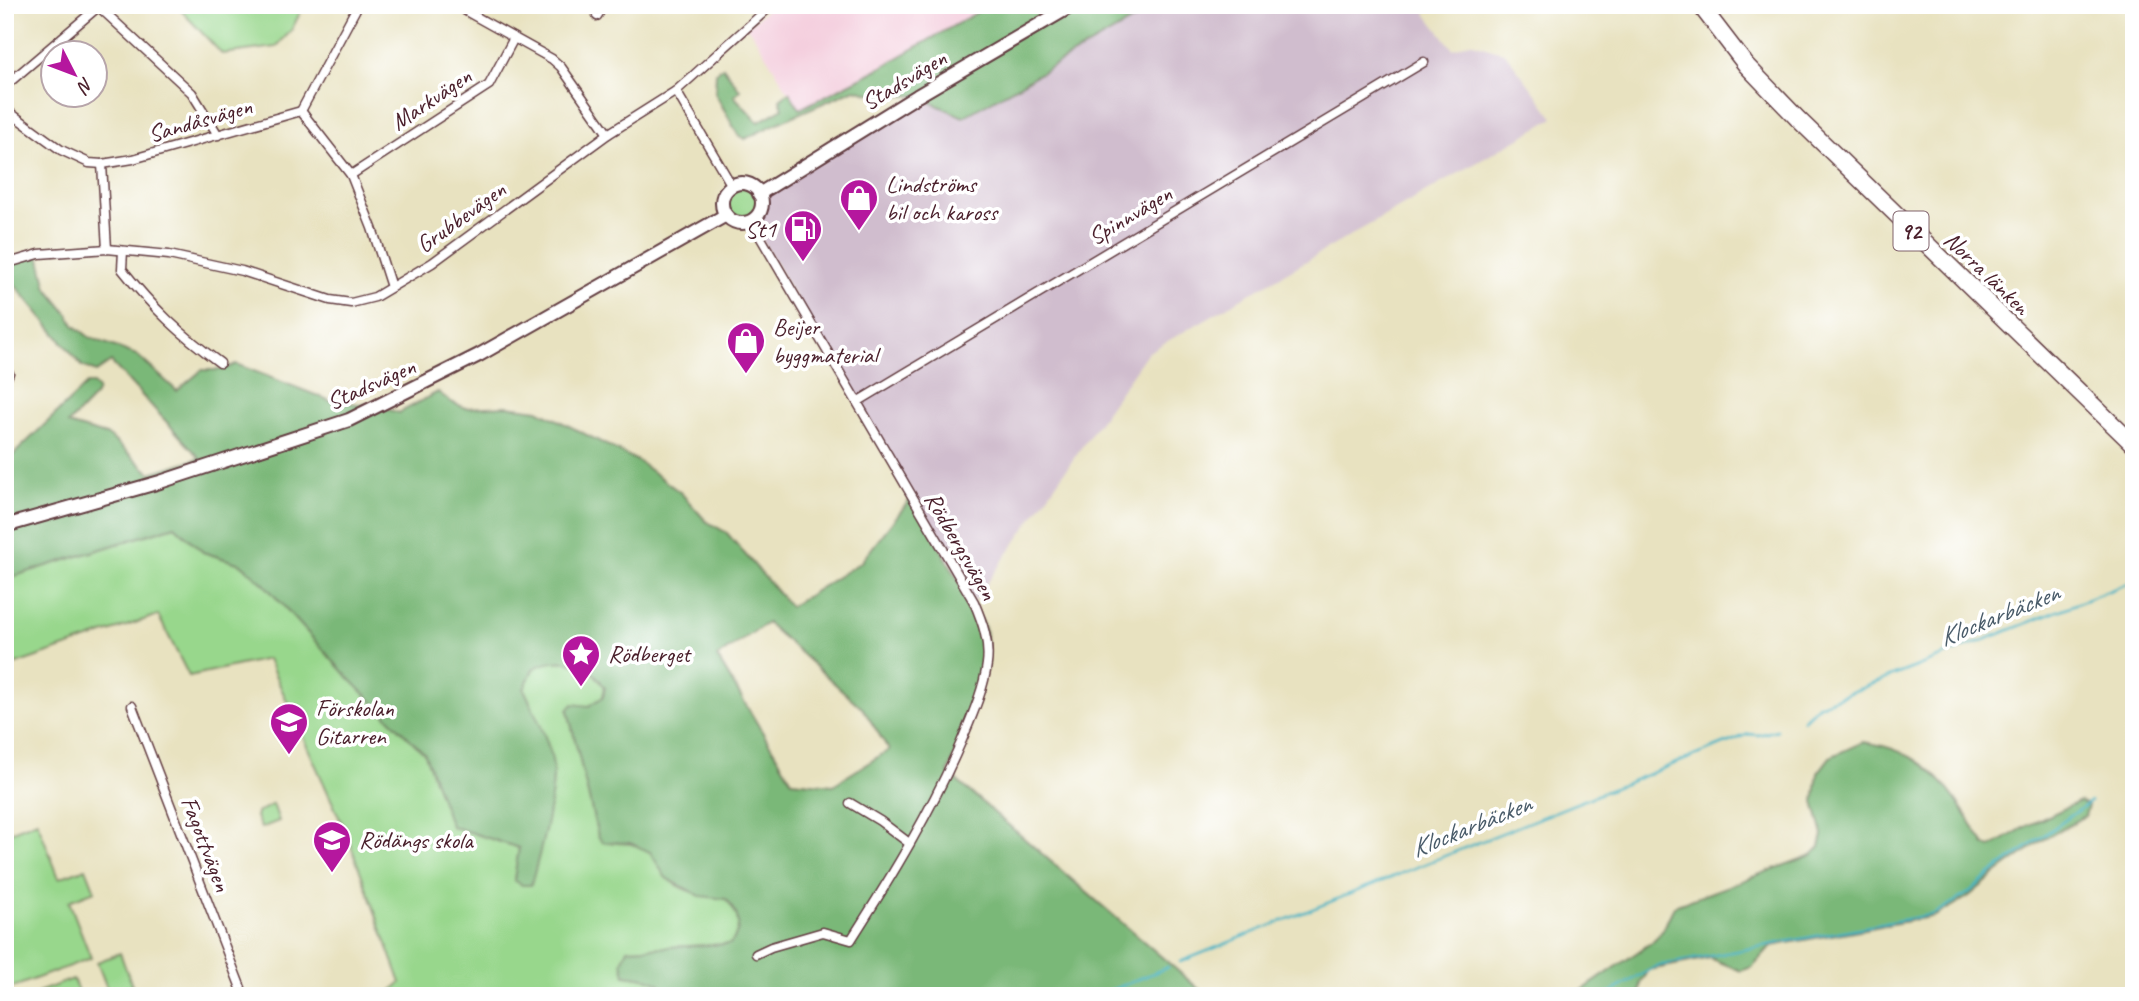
<svg xmlns="http://www.w3.org/2000/svg" width="2139" height="1001" font-family="Caveat,sans-serif">
	<rect width="100%" height="100%" fill="#fff"/>
	<filter id="ink" filterUnits="userSpaceOnUse"><feTurbulence type="fractalNoise" baseFrequency=".0143" numOctaves="2"/><feDisplacementMap in="SourceGraphic" scale="14" xChannelSelector="R" yChannelSelector="G"/><feConvolveMatrix kernelMatrix="1 2 1 2 8 2 1 2 1" color-interpolation-filters="sRGB"/></filter>
	<filter id="wash" filterUnits="userSpaceOnUse"><feTurbulence type="fractalNoise" baseFrequency=".00686" numOctaves="4" result="noise"/><feDisplacementMap in="SourceGraphic" scale="28" xChannelSelector="R" yChannelSelector="G"/><feGaussianBlur stdDeviation="1.57" result="paint"/><feColorMatrix in="noise" values="0 0 0 0 0 0 0 0 0 0 0 0 0 0 0 0 0 1.4 0 .05"/><feComposite in="paint" operator="in"/></filter>
	<g filter="url(#wash)">
		<rect width="100%" height="100%" fill="#e8e2c0"/>
		<!-- built -->
		<path fill="#f4cfde" d="M772,5H990L878,69L799,109L754,36L747,27Z"/>
		<!-- industrial -->
		<path fill="#d0bdce" d="M1160,5H1419L1453,49L1470,42L1505,53L1554,118L1147,353L974,602L751,221L761,209L759,194L917,96L963,117Z"/>
		<!-- green -->
		<g fill="#98d78c" stroke="#717b5c" stroke-width="2">
			<path d="M176,5H304L291,31L276,47L222,54Z"/>
			<circle cx="742" cy="203" r="16"/>
			<path d="M175,526L203,552L241,564L264,584L344,673L425,754L451,826L519,848L514,879C531,843 562,798 551,756C545,733 534,711 524,689L533,669L547,661L569,662L591,670L605,687L603,697L589,707L568,711L598,836C616,849 634,838 650,852C657,857 659,869 665,876C677,891 707,897 726,899C739,913 744,928 730,944L628,949L625,975C641,978 664,977 667,996H384L401,983L347,835L268,659L189,676L158,615L5,668V579Z"/>
			<path d="M273,804L279,821L261,828L256,817L257,813Z"/>
			<path d="M37,821L59,878L86,868L95,891L69,901L91,958L11,988L5,973V834Z"/>
			<path d="M120,953L136,996H110L97,962Z"/>
			<path d="M73,979L80,996H40L38,992Z"/>
		</g>
		<!-- forest -->
		<g fill="#7ab878" stroke="#626c52" stroke-width="2" fill-rule="evenodd">
			<path d="M990,5H1060L940,81L1073,5H1160L963,117L917,96L876,95L855,89C818,106 781,120 745,139L738,135L715,93L716,73L723,67L740,90L734,96L758,122L783,108L780,99L789,92L800,109L878,69Z"/>
			<path d="M39,254L47,288L68,314L74,325L89,337L137,355L177,391L202,370H222L236,364L331,401L378,406L399,413L438,392L451,402L465,408L507,406L538,410L638,461L681,493L706,521L727,533L790,607L861,562L912,497L985,628L988,663L948,773L1207,996H667C664,977 641,978 625,975L622,962L628,949L730,944C744,928 739,913 726,899L700,896L666,878L650,852L630,843L602,842L598,836L568,710L573,704L589,706L603,697L605,687C600,682 596,673 589,669C571,659 550,659 533,669L524,689C534,711 545,732 551,755C559,787 540,852 531,885H522L514,880L519,848L451,826L425,754L344,673L264,584L241,564L203,552L175,526L5,579V460L12,456L87,384H93L98,389L96,395L68,424L109,436L150,473L200,458L111,362L96,372L82,366L5,273V264ZM767,623L863,709L889,750L833,785L792,781L717,657Z"/>
			<path d="M1863,742C1931,751 1951,792 1985,845L1991,847L2025,827L2080,801L2088,805L2085,816L2041,841L1998,872L1968,897L1935,916L1771,946L1752,967L1741,971L1710,958L1649,970L1641,983L1640,995L1638,996H1574L1652,942L1663,930L1674,906L1812,855L1820,847L1823,835L1814,802L1818,773L1830,757Z"/>
		</g>
		<g fill="none" stroke-linecap="round" stroke-linejoin="round">
			<!-- stream -->
			<g stroke="#48b4c5" stroke-width="2.5">
				<path d="M1803,720L1819,705L2134,581"/>
				<path d="M1180,962L1749,734L1758,735L1777,730"/>
				<path d="M1097,996L1168,967"/>
				<path d="M1604,996L1657,966L1934,914L1967,894L1996,870L2090,802"/>
			</g>
		</g>
	</g>
	<g filter="url(#ink)">
		<g fill="none" stroke-linecap="round" stroke-linejoin="round">
			<defs>
				<g id="street">
					<path d="M97,5L192,93L218,135"/>
					<path d="M455,5L552,59L561,67L608,134"/>
					<path d="M597,16L604,5"/>
					<path d="M5,86L98,7"/>
					<path d="M676,91L732,186"/>
					<path d="M5,109L61,150L89,163L102,164L133,159L301,111L358,5"/>
					<path d="M301,111L351,175L372,228L391,287"/>
					<path d="M102,164L107,249"/>
					<path d="M351,175L489,85L514,38"/>
					<path d="M751,221L974,602C982,621 990,642 987,664C984,689 972,716 962,740C932,810 892,876 851,940L823,932L771,947L756,954"/>
					<path d="M123,251L122,269C153,308 179,333 220,363"/>
					<path d="M5,264L39,254L107,249L169,255L242,271L330,300L351,303L375,297L432,263L608,134L676,91L772,5"/>
					<path d="M5,366L9,373L5,382"/>
					<path d="M857,402L1424,62"/>
					<path d="M132,706L244,996"/>
					<path d="M850,803L880,821L909,843"/>
				</g>
				<g id="secondary">
					<circle cx="742" cy="203" r="20"/>
					<path d="M759,194L917,96L1073,5"/>
					<path d="M5,526L160,482L349,420L479,355L726,215"/>
				</g>
				<path id="highway" d="M1700,5L1746,65L1798,119L2134,445"/>
			</defs>
			<!-- street casing -->
			<use href="#street" stroke="#623c41" stroke-width="11"/>
			<!-- secondary casing -->
			<use href="#secondary" stroke="#623c41" stroke-width="16"/>
			<!-- highway casing -->
			<use href="#highway" stroke="#623c41" stroke-width="19"/>
			<!-- street -->
			<use href="#street" stroke="#fff" stroke-width="8"/>
			<!-- secondary -->
			<use href="#secondary" stroke="#fff" stroke-width="12"/>
			<!-- highway -->
			<use href="#highway" stroke="#fff" stroke-width="16"/>
		</g>
	</g>
	<!-- icons -->
	<defs>
		<symbol id="shop-pin" viewBox="-11 -11 22 30"><path d="M0 17L-7.5 6A9.5 9.5 0 1 1 7.5 6Z" fill="#b5179e" stroke="#fff"/><path d="M-5-2.5h2.3a2.7 3.5 0 0 1 5.4 0H5L5.5 6h-11ZM-1.5-2.5h3a1.5 2.3 0 0 0-3 0Z" fill="#fff"/></symbol>
		<symbol id="fuel-pin" viewBox="-11 -11 22 30"><path d="M0 17L-7.5 6A9.5 9.5 0 1 1 7.5 6Z" fill="#b5179e" stroke="#fff"/><path d="M-5.5-6h7V0h2V4h1.3V-2.5L3-4.5l.8-.8L6-3V5H2.5V1h-1V6h-7ZM-4.2-4.7v3.2H.2V-4.7Z" fill="#fff"/></symbol>
		<symbol id="sight-pin" viewBox="-11 -11 22 30"><path d="M0 17L-7.5 6A9.5 9.5 0 1 1 7.5 6Z" fill="#b5179e" stroke="#fff"/><path d="M0-6L1.8-2.2L6-1.7L2.9 1.2L3.7 5.4L0 3.3L-3.7 5.4L-2.9 1.2L-6-1.7L-1.8-2.2Z" fill="#fff"/></symbol>
		<symbol id="school-pin" viewBox="-11 -11 22 30"><path d="M0 17L-7.5 6A9.5 9.5 0 1 1 7.5 6Z" fill="#b5179e" stroke="#fff"/><path d="M0-5L7-2L0 1L-7-2ZM-4 1L0 2.5L4 1V4Q0 6-4 4Z" fill="#fff"/></symbol>
	</defs>
	<g fill-rule="evenodd">
		<use href="#shop-pin" x="837" y="176" width="44" height="60"/>
		<use href="#fuel-pin" x="781" y="207" width="44" height="60"/>
		<use href="#shop-pin" x="724" y="319" width="44" height="60"/>
		<use href="#sight-pin" x="559" y="632" width="44" height="60"/>
		<use href="#school-pin" x="267" y="700" width="44" height="60"/>
		<use href="#school-pin" x="310" y="818" width="44" height="60"/>
	</g>
	<g text-anchor="middle" dominant-baseline="central" stroke-width="7" stroke-linejoin="round" paint-order="stroke">
		<!-- shield labels -->
		<rect fill="#fff" stroke="#80626b" stroke-width="2" x="1893.5" y="211.5" width="35" height="39" rx="5"/>
		<g font-size="23" font-weight="bold" fill="#4a1f2b">
			<text x="1911" y="231">92</text>
		</g>
		<!-- street labels -->
		<g font-size="24" fill="#4a1f2b" stroke="#fff">
			<text transform="translate(904 80) rotate(-31)">Stadsvägen</text>
			<text transform="translate(431 99) rotate(-34)">Markvägen</text>
			<text transform="translate(200 120) rotate(-16)">Sandåsvägen</text>
			<text transform="translate(1130 215) rotate(-31)">Spinnvägen</text>
			<text transform="translate(461 217) rotate(-36)">Grubbevägen</text>
			<text transform="translate(1987 273) rotate(44)">Norra länken</text>
			<text transform="translate(371 384) rotate(-24)">Stadsvägen</text>
			<text transform="translate(961 546) rotate(60)">Rödbergsvägen</text>
			<text transform="translate(206 844) rotate(69)">Fagottvägen</text>
		</g>
		<!-- poi labels -->
		<g font-size="24" fill="#4a1f2b" stroke="#fff" text-anchor="start">
			<text x="886" y="184">Lindströms<tspan x="886" dy="28">bil och kaross</tspan></text>
			<text x="776" y="229" text-anchor="end">St1</text>
			<text x="773" y="327">Beijer<tspan x="773" dy="28">byggmaterial</tspan></text>
			<text x="608" y="654">Rödberget</text>
			<text x="316" y="708">Förskolan<tspan x="316" dy="28">Gitarren</tspan></text>
			<text x="359" y="840">Rödängs skola</text>
		</g>
		<!-- water labels -->
		<g font-size="26" font-style="italic" fill="#495b69" stroke="#fff">
			<text transform="translate(1999 615) rotate(-22)">Klockarbäcken</text>
			<text transform="translate(1471 826) rotate(-22)">Klockarbäcken</text>
		</g>
	</g>
	<!-- margin -->
	<rect width="2139" height="1001" fill="none" stroke="#fff" stroke-width="28"/>
	<!-- north arrow -->
	<g transform="translate(74 74) rotate(132)"><circle r="33" fill="#ffffff" stroke="#b7a5aa" stroke-width="2"/>
	<path d="M0-5L12 26L0 18L-12 26Z" fill="#b5179e"/>
	<text y="-10" font-size="19" font-weight="bold" text-anchor="middle" fill="#4a1f2b">N</text>
	</g>
</svg>
